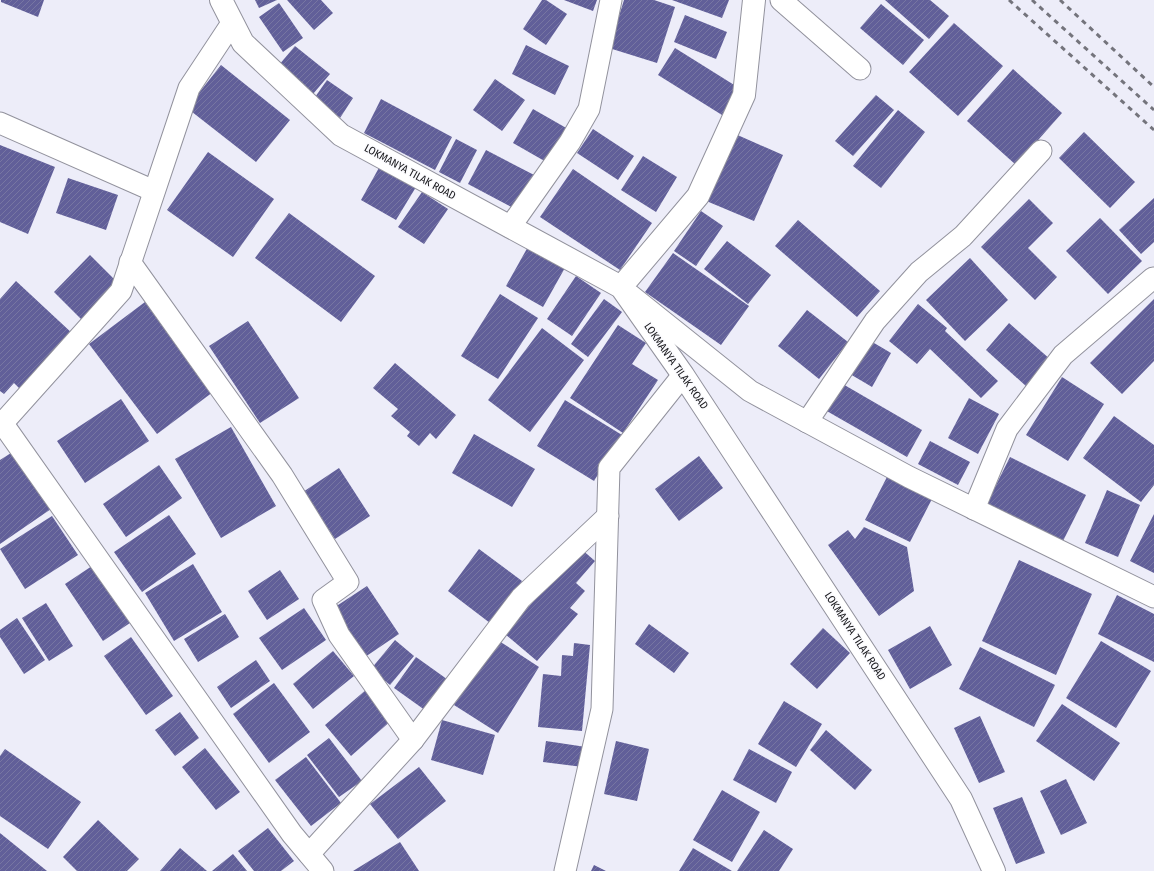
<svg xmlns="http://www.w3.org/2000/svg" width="1154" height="871" font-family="'Fira Sans Condensed',sans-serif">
	<defs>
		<pattern id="building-hatch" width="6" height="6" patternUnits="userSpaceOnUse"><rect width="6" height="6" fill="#615f99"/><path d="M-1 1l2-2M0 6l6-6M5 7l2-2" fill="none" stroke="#7776a2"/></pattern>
	</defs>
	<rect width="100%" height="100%" fill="#ededf9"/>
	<!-- building -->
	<g fill="url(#building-hatch)">
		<path d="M1,0H44L38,17L1,2Z"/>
		<path d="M255,0H277L259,8Z"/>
		<path d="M287,0H321L333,13L314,30Z"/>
		<path d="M542,0H546L567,14L546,45L523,29Z"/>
		<path d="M564,0H597L593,11Z"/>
		<path d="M624,0H654L675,7L657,63L609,48Z"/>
		<path d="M672,0H729L722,18Z"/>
		<path d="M885,0H930L949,16L929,39Z"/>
		<path d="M279,3L303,38L283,52L259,17Z"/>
		<path d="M881,4L924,40L903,65L860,28Z"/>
		<path d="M685,15L727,32L716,59L674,42Z"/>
		<path d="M954,23L1003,66L958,116L909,72Z"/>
		<path d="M526,45L569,66L555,95L512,74Z"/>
		<path d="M295,46L330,74L313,94L279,65Z"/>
		<path d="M675,48L739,88L722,115L658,75Z"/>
		<path d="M221,65L290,120L256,162L187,108Z"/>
		<path d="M1013,69L1062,113L1016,165L967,121Z"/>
		<path d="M495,79L525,100L502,131L473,110Z"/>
		<path d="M327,80L353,98L340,118L313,100Z"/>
		<path d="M876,95L894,110L853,156L835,141Z"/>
		<path d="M381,99L452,137L435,170L364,133Z"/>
		<path d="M533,109L568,129L548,163L513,143Z"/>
		<path d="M898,110L925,132L881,188L853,166Z"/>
		<path d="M593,129L634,156L618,180L577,153Z"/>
		<path d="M1084,132L1135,182L1110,208L1059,158Z"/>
		<path d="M733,133L783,155L754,221L704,200Z"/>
		<path d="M456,139L477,150L460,183L439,172Z"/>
		<path d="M0,145L55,167L28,234L0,222Z"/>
		<path d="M486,150L538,177L515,209L468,184Z"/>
		<path d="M208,152L274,199L233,257L167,210Z"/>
		<path d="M643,156L677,177L656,212L621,190Z"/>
		<path d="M380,166L416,187L396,220L361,200Z"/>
		<path d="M573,169L652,223L620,270L540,217Z"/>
		<path d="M68,178L118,195L106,230L56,213Z"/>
		<path d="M422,192L448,209L424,244L398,227Z"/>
		<path d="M1154,198V242L1141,254L1119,230Z"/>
		<path d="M1029,199L1053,223L1028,248L1057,277L1035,300L981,247Z"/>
		<path d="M701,211L723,226L696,266L674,251Z"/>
		<path d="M289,213L375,276L341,322L255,258Z"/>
		<path d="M1100,218L1142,261L1108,294L1066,251Z"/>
		<path d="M798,220L880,291L857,317L775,246Z"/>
		<path d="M727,241L771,275L748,304L704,269Z"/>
		<path d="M529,245L566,266L543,307L506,286Z"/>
		<path d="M673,253L749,306L721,345L645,292Z"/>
		<path d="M90,255L118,283L81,319L54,292Z"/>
		<path d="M970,258L1008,300L965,341L926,300Z"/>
		<path d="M576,276L601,293L572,336L547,319Z"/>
		<path d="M16,281L74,335L22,391L14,383L4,394L0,391V299Z"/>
		<path d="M500,294L538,318L498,379L461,356Z"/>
		<path d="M604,299L622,312L588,357L571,344Z"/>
		<path d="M1154,299V361L1122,394L1090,363Z"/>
		<path d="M145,302L213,392L157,434L89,344Z"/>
		<path d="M918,304L947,328L945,331L998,381L981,398L930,349L917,364L889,341Z"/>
		<path d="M807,310L848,342L819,379L778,346Z"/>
		<path d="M248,321L299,398L260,423L209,346Z"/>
		<path d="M1009,323L1051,360L1027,387L986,350Z"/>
		<path d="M618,325L646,343L632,364L658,380L623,433L570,398Z"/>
		<path d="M542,328L584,360L530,432L488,400Z"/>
		<path d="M869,340L891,353L872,387L850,374Z"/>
		<path d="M395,363L456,415L436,439L430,433L419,446L407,436L410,432L391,416L398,409L373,388Z"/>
		<path d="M1062,377L1104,404L1068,461L1026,435Z"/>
		<path d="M841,383L922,430L907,457L825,410Z"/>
		<path d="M969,398L999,414L978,454L948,438Z"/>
		<path d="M121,399L149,441L85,483L57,441Z"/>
		<path d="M565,400L622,435L594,481L537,446Z"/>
		<path d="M1114,416L1154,445V485L1141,502L1083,458Z"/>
		<path d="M231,427L276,506L221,538L175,459Z"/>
		<path d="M474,434L535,469L512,507L452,473Z"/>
		<path d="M930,441L970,462L958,485L918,464Z"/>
		<path d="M11,453L51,509L0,544V460Z"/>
		<path d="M699,456L723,488L679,521L655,489Z"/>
		<path d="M1010,457L1086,495L1062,543L986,505Z"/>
		<path d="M159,465L182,498L126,537L103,504Z"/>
		<path d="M339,468L370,516L335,539L303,492Z"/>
		<path d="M889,473L934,495L910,542L865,520Z"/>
		<path d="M1107,490L1140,505L1118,557L1085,543Z"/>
		<path d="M1154,514V573L1130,561Z"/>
		<path d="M169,515L196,554L142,592L114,552Z"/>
		<path d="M52,516L78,555L25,589L0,549Z"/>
		<path d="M864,527L907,547L914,591L879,616L828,545L848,530L855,539Z"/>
		<path d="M580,548L595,561L576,583L585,591L570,608L578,614L537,661L505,634Z"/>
		<path d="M479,549L522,581L490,623L448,591Z"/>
		<path d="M1019,560L1092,594L1056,675L982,641Z"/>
		<path d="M193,564L222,612L174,641L145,593Z"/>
		<path d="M92,566L130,623L103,641L65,584Z"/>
		<path d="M280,570L299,599L267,620L248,591Z"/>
		<path d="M367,586L399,634L365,657L332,609Z"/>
		<path d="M1117,595L1154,614V662L1098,634Z"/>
		<path d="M46,603L73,646L49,661L22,618Z"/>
		<path d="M304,608L326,640L282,670L259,638Z"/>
		<path d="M225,614L239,637L198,662L184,639Z"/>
		<path d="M17,618L45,660L24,674L0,637V630Z"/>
		<path d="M649,624L689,653L674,673L635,644Z"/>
		<path d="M930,626L952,665L910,689L888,650Z"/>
		<path d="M823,628L850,653L817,689L790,664Z"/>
		<path d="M131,637L173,696L146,715L104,656Z"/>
		<path d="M496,639L539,667L498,733L454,705Z"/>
		<path d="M395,640L414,656L390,685L371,669Z"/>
		<path d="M1101,641L1151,671L1116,728L1066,698Z"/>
		<path d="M574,643L590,645L582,731L538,727L543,674L561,676L562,655L573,656Z"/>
		<path d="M980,647L1055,685L1034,727L959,689Z"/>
		<path d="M333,651L354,676L313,709L293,684Z"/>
		<path d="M416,657L451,682L429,713L394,688Z"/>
		<path d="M256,660L270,681L231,708L217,687Z"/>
		<path d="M274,683L310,732L269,763L233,714Z"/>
		<path d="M367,689L393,719L351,756L325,725Z"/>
		<path d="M784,701L822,724L796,767L758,744Z"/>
		<path d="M1062,704L1120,743L1094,781L1036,741Z"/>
		<path d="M180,712L199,738L175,756L155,730Z"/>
		<path d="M980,716L1005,772L979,783L954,728Z"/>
		<path d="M442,720L495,735L483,775L431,760Z"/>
		<path d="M826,730L872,770L855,790L810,750Z"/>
		<path d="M329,738L362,781L339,797L307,755Z"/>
		<path d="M546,741L586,747L583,767L543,762Z"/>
		<path d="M616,741L649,749L637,801L604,794Z"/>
		<path d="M205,748L240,792L216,810L182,767Z"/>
		<path d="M5,749L81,802L48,849L0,816V756Z"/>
		<path d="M749,749L792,772L776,803L733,780Z"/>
		<path d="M306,757L341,803L311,826L275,780Z"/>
		<path d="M419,767L446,801L398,839L370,804Z"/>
		<path d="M1066,779L1087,823L1061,835L1040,791Z"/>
		<path d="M722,790L760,812L732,862L693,840Z"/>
		<path d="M1022,797L1045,853L1016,864L993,808Z"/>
		<path d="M98,820L139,859L127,871H77L63,857Z"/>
		<path d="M268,828L294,861L281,871H254L238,851Z"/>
		<path d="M764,830L793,849L779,871H737Z"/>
		<path d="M0,833L47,871H0Z"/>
		<path d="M400,842L419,871H353Z"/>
		<path d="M180,848L207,871H160Z"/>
		<path d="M693,848L732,871H679Z"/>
		<path d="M233,854L247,871H212Z"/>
		<path d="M594,865L606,871H591Z"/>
	</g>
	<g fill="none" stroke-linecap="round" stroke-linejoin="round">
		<defs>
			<g id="minor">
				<path d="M781,0L860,69"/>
				<path d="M0,123L154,191"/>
				<path d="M510,227L570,142L589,109L611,0"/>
				<path d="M130,262L282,475L348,582L323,600L339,635L413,740"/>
				<path d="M630,295L750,391L909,477L1154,597"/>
				<path d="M807,422L875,321L919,272L963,236L1041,151"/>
				<path d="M3,424L292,834L323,871"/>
				<path d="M0,426L121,291L189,88L232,23"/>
				<path d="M974,509L1007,429L1063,355L1153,278"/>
				<path d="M309,854L413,740L521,598L608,516"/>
				<path d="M565,871L602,709L609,468L683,375"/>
			</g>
			<path id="tertiary" d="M621,287L698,196L744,95L754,0"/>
			<path id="secondary" d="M221,0L243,43L341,135L621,287L683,375L961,799L994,871"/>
		</defs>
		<!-- minor casing -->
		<use href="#minor" stroke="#92929d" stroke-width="23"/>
		<!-- tertiary casing -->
		<use href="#tertiary" stroke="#92929d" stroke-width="24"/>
		<!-- secondary casing -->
		<use href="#secondary" stroke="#92929d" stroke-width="24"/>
		<!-- minor -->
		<use href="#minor" stroke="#fff" stroke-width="21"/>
		<!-- tertiary -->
		<use href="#tertiary" stroke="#fff" stroke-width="22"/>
		<!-- secondary -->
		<use href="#secondary" stroke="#fff" stroke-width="22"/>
		<!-- rail -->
		<g stroke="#74747c" stroke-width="3" stroke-dasharray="5 5" stroke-linecap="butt">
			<path d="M1009,0L1154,130"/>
			<path d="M1032,0L1154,110"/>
			<path d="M1060,0L1154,87"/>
		</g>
	</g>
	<g text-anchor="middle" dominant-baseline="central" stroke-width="3" stroke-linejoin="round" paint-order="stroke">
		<!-- street labels -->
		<g font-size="11" fill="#17171b" stroke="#fbfbfe">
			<text transform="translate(410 172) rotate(29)">LOKMANYA TILAK ROAD</text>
			<text transform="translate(676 366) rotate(55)">LOKMANYA TILAK ROAD</text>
			<text transform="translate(855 636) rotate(57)">LOKMANYA TILAK ROAD</text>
		</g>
	</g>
</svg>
